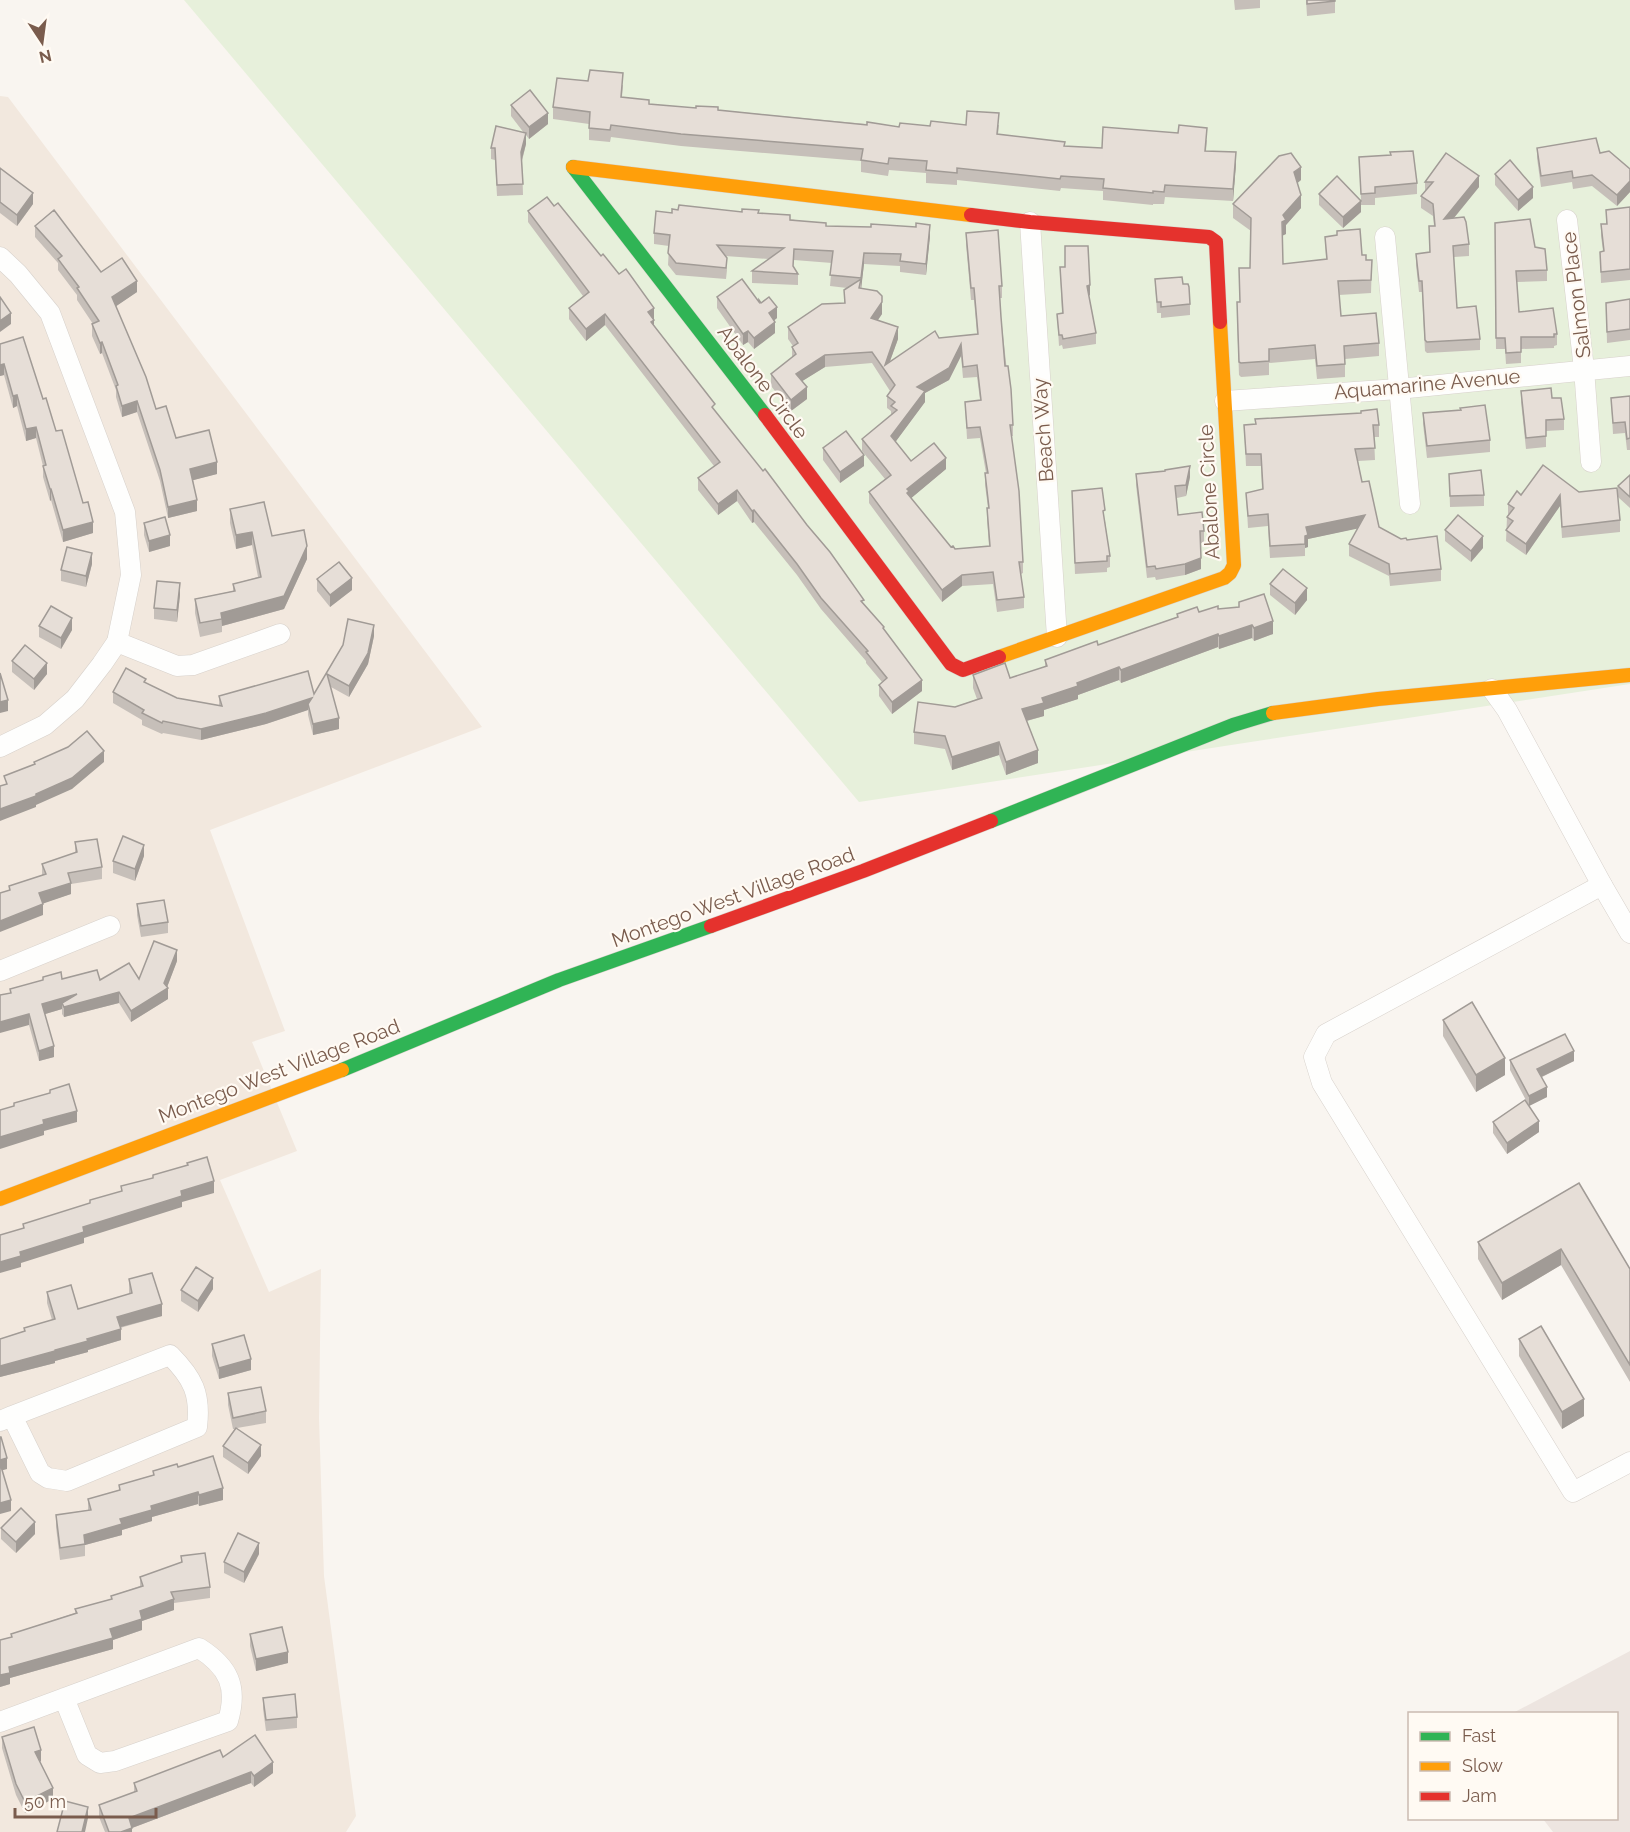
<svg xmlns="http://www.w3.org/2000/svg" width="1630" height="1832" font-family="Raleway,sans-serif">
	<rect width="100%" height="100%" fill="#f9f5f0"/>
	<!-- residential -->
	<path fill="#f2e8de" d="M0,96L8,97L482,727L210,830L285,1031L252,1042L297,1151L220,1180L269,1292L321,1269L319,1418L324,1576L356,1816L346,1832H0Z"/>
	<!-- industrial -->
	<path fill="#ede5e0" d="M1630,1651V1832H1553L1543,1819L1616,1818V1714L1513,1713Z"/>
	<!-- green -->
	<path fill="#e7f0db" d="M184,0H1630V684L859,802Z"/>
	<g fill="none" stroke-linecap="round" stroke-linejoin="round">
		<defs>
			<g id="street">
				<path d="M1567,220L1584,369L1591,462"/>
				<path d="M1030,222L1057,637"/>
				<path d="M1385,237L1410,504"/>
				<path d="M0,257L18,274L50,313L125,512L131,575L117,642L102,664L75,699L45,725L0,747"/>
				<path d="M1225,401L1398,389L1630,366"/>
				<path d="M117,642L177,666L193,665L280,634"/>
				<path d="M1492,689L1507,710L1602,885L1630,933"/>
				<path d="M1602,885L1326,1034L1314,1057L1322,1083L1573,1492L1630,1462"/>
				<path d="M0,971L110,926"/>
				<path d="M0,1421L12,1416L170,1355C193,1378 201,1394 197,1427L67,1481L48,1478L40,1473L12,1416"/>
				<path d="M0,1722C66,1697 133,1673 199,1648C229,1667 238,1687 228,1721L115,1761L100,1763L87,1755L64,1698"/>
			</g>
			<g id="fast">
				<path d="M573,167L765,415"/>
				<path d="M991,821L1233,725L1273,713"/>
				<path d="M342,1070L559,980L711,926"/>
			</g>
			<g id="slow">
				<path d="M573,167L971,215"/>
				<path d="M999,657L1224,578L1230,573L1234,565L1220,322"/>
				<path d="M1273,713L1378,699L1630,675"/>
				<path d="M0,1199L342,1070"/>
			</g>
			<g id="jam">
				<path d="M971,215L1030,222L1209,237L1216,242L1220,322"/>
				<path d="M765,415L951,664L963,670L999,657"/>
				<path d="M711,926L863,871L991,821"/>
			</g>
		</defs>
		<!-- street casing -->
		<use href="#street" stroke="#d7d1cb" stroke-width="21"/>
		<!-- fast casing -->
		<use href="#fast" stroke="#d9d2cb" stroke-width="15"/>
		<!-- slow casing -->
		<use href="#slow" stroke="#d9d2cb" stroke-width="15"/>
		<!-- jam casing -->
		<use href="#jam" stroke="#d9d2cb" stroke-width="15"/>
		<!-- street -->
		<use href="#street" stroke="#fefefd" stroke-width="20"/>
		<!-- fast -->
		<use href="#fast" stroke="#30b455" stroke-width="14"/>
		<!-- slow -->
		<use href="#slow" stroke="#ff9f0a" stroke-width="14"/>
		<!-- jam -->
		<use href="#jam" stroke="#e5322d" stroke-width="14"/>
	</g>
	<!-- wall -->
	<g fill="#c6bfb9" fill-rule="evenodd">
		<path d="M1234,0H1260V8L1235,10Z"/>
		<path d="M1306,0H1335V13L1307,16Z"/>
		<path d="M623,85L622,97L649,104L718,110L899,127L966,125H999L998,135L1065,146L1102,148L1207,140L1206,151L1236,164L1233,201L1165,197L1164,204H1153V205L1103,200V191L1061,188L1060,191L957,180V185L926,183V173L889,170L888,176L861,172V161L681,146L611,137L610,142L589,140V124L553,119V107Z"/>
		<path d="M511,105L548,124L529,139L526,135V144L522,161L523,195L497,196L495,160L491,159V148L524,133L511,116Z"/>
		<path d="M1537,148L1600,153L1630,169V192L1617,206L1592,186L1573,189L1572,182L1541,187L1537,158Z"/>
		<path d="M1446,153L1479,187L1454,218L1469,244V256L1454,257L1457,308L1480,339V350L1427,353L1425,351L1422,292H1419L1416,265V254L1429,252L1434,226L1433,216L1421,208V196L1425,192V182Z"/>
		<path d="M1359,157L1417,183V194L1375,198V205H1361V212L1343,228L1319,205V194L1361,200Z"/>
		<path d="M0,168L33,204L17,226L0,213Z"/>
		<path d="M1495,174L1533,198L1518,211L1495,185Z"/>
		<path d="M1301,180L1297,183L1301,208L1286,225V234L1282,235L1283,264L1326,259L1325,237L1362,255L1366,260H1372L1371,293L1339,295L1341,316L1379,343V356L1345,359V377L1317,379L1315,359L1269,363V375L1241,377L1239,375L1237,316V302H1240L1239,268H1250L1251,231L1233,218V204Z"/>
		<path d="M554,206L601,256L654,319V325L715,411L884,630L922,691L892,714L879,696V685L882,682L866,663V661L821,609L797,575L754,522L752,523L737,501L718,515L698,490V478L714,466L605,325L586,341L569,319V308L583,296L528,222V211Z"/>
		<path d="M1630,207V280L1601,283L1600,252L1603,251L1601,236V224H1606V210Z"/>
		<path d="M672,213H759L826,226L930,236L926,275L900,272V266L864,264L861,288L882,314L878,320L898,339L890,361L939,338L977,334L974,300H971L966,244V233L1002,286V298H1000L1001,317L1013,425V436H1011L1023,562V573L1021,574L1024,597V608L997,612L993,584L962,586L942,602L869,503V492L885,479L862,451V439L891,415V411L887,408V396L890,391L872,363L825,367L802,381L807,399L791,411L771,386V374L792,358V347L793,346L788,339V327L844,303V290L847,288L830,286L832,263L794,260L793,267L798,274V285L752,283V271L769,259L725,256L727,270L726,279L676,275L668,265L669,246L654,244V233ZM961,356L963,378L977,377L980,400L965,402L967,439L980,438L986,473H985V485L988,508L987,519L989,546L955,549L951,547L911,498L946,469L911,461L895,442L925,402V393L949,380Z"/>
		<path d="M1495,223L1535,247L1547,270V281L1517,282L1519,312L1557,334V345L1554,346V348L1521,349V363L1506,364L1505,349H1496Z"/>
		<path d="M35,226L101,272L137,292L116,306L156,409L176,438L217,474L193,480L197,511L168,518L160,481L137,412L122,417L116,397V390L102,353L100,354L92,336V324H93L77,300V295L58,270V263L35,237Z"/>
		<path d="M1060,267L1090,295L1089,296L1096,333V344L1063,349L1062,345L1059,346L1057,314L1062,313Z"/>
		<path d="M1155,279L1183,284L1190,304V315L1161,318V313H1157Z"/>
		<path d="M717,297L759,302L777,318L774,320L775,333L754,349L748,342L743,345L717,308Z"/>
		<path d="M1630,299V340L1607,343L1606,303Z"/>
		<path d="M0,344L43,399L83,503L93,533L63,542L51,500L50,501L43,477V466L36,438L26,441L17,406L13,408L4,375L0,376Z"/>
		<path d="M1521,391L1552,398L1564,419V430L1546,431V447L1526,449L1521,402Z"/>
		<path d="M1630,396V450H1627L1625,433L1613,434L1611,398Z"/>
		<path d="M1460,410L1490,440V452L1427,458L1423,424V413Z"/>
		<path d="M1244,425H1379V437H1374L1375,460L1358,461L1362,482L1379,527L1401,539L1407,540L1441,569V581L1390,586L1389,576L1349,556V544L1358,528L1308,539V547L1305,548V556L1270,558L1268,526L1248,528L1246,493L1262,489L1261,466H1246Z"/>
		<path d="M823,448L864,466L840,483L823,460Z"/>
		<path d="M1136,474L1190,477L1186,496L1177,498L1178,515L1204,531V542L1201,543V569L1185,575L1156,580L1155,577L1147,578L1136,485Z"/>
		<path d="M1449,474L1484,495V506L1450,507Z"/>
		<path d="M1630,475V508L1618,497V486Z"/>
		<path d="M1072,491L1105,521L1110,556V567L1107,568V572L1075,574Z"/>
		<path d="M1579,492L1620,520V532L1562,538L1560,506L1526,555L1506,541L1507,517L1508,515V504L1521,495Z"/>
		<path d="M230,509L307,559L284,609L222,626V632L200,637L195,613V599L233,591V584L258,577L252,545L236,549L230,523Z"/>
		<path d="M144,523L170,546L149,552L144,535Z"/>
		<path d="M1445,530L1483,548L1471,562L1445,541Z"/>
		<path d="M92,564L86,587L61,581V570Z"/>
		<path d="M317,579L352,590L330,607L317,591Z"/>
		<path d="M1270,584L1307,600L1295,615L1270,595Z"/>
		<path d="M180,595L177,622L154,619V608Z"/>
		<path d="M1218,609L1273,634L1254,641L1252,638L1219,649L1218,647L1121,683L1119,680L1078,695V699L1044,710V716L1027,721L1038,763L1006,775L999,755L952,770L945,749L914,744V732L955,707L977,699L973,688V675L1010,678L1045,667V660L1098,645L1177,617V614L1199,612Z"/>
		<path d="M39,626L72,630L61,649L39,637Z"/>
		<path d="M374,636L368,664L349,697L331,687L339,729L313,735L308,715V710L266,724L201,740L163,733L162,734L142,725V720L113,703V692L146,683L177,698L219,706V696L314,694L343,645Z"/>
		<path d="M12,661L47,674L34,690L12,672Z"/>
		<path d="M75,842L102,867V879L71,884V894L43,903V915L9,890V886L42,875V864L75,853Z"/>
		<path d="M144,856L135,881L113,873V861Z"/>
		<path d="M137,904L168,922V933L141,937L137,915Z"/>
		<path d="M177,961L167,987L168,999L131,1022L119,1003L64,1017L62,1014V1009L45,1014L54,1057L39,1061L29,1025L10,993V989L43,980V977L62,979L100,980L139,979Z"/>
		<path d="M1443,1020L1505,1075L1476,1092L1443,1036Z"/>
		<path d="M1510,1060L1574,1061L1542,1077L1547,1097L1529,1106L1510,1070Z"/>
		<path d="M1493,1122L1539,1132L1507,1154L1493,1133Z"/>
		<path d="M1579,1183L1630,1269V1382L1561,1265L1502,1300L1478,1259V1242Z"/>
		<path d="M129,1279L162,1316L120,1328L121,1340L88,1350V1352L55,1361V1363L0,1377V1339L24,1331V1328L52,1320L47,1303V1292L78,1309L129,1294Z"/>
		<path d="M213,1289L198,1312L181,1301V1290Z"/>
		<path d="M1519,1339L1584,1416L1562,1429L1519,1356Z"/>
		<path d="M212,1344L251,1370L219,1379L212,1356Z"/>
		<path d="M228,1393L266,1411V1423L237,1428L261,1456L248,1474L223,1457V1446L235,1429H233L228,1405Z"/>
		<path d="M178,1467L223,1500L199,1506L198,1504L152,1517V1521L122,1530V1535L85,1545V1556L60,1560L56,1527V1515L88,1510V1499L119,1490V1485L153,1475V1471Z"/>
		<path d="M1,1528L35,1534L16,1553L1,1539Z"/>
		<path d="M259,1554L244,1583L224,1573V1562Z"/>
		<path d="M181,1556L210,1587V1598L174,1603V1610L142,1621V1630L113,1640V1649L10,1678V1684L0,1687V1640L11,1637V1634L75,1613V1609L111,1599V1596L140,1586V1577L181,1563Z"/>
		<path d="M250,1634L288,1663L256,1671L250,1646Z"/>
		<path d="M263,1698L297,1717V1728L266,1731L263,1709Z"/>
		<path d="M2,1737L41,1761L40,1762L53,1799L25,1813L16,1795L2,1748Z"/>
		<path d="M223,1757L273,1773L254,1787L251,1783L132,1828V1832H105L99,1817V1805L134,1793V1783Z"/>
	</g>
	<!-- shaded-wall -->
	<g fill="#a19b96">
		<path d="M548,113V124L529,139V127Z"/>
		<path d="M526,133V144L521,163V152Z"/>
		<path d="M1236,152V164L1233,201V189Z"/>
		<path d="M1301,167V180L1294,186V172Z"/>
		<path d="M1479,176V187L1444,230V219Z"/>
		<path d="M1630,181V192L1617,206V195Z"/>
		<path d="M1533,187V198L1518,211V200Z"/>
		<path d="M33,193V204L17,226V215Z"/>
		<path d="M1301,195V208L1286,225V234L1282,236L1283,215Z"/>
		<path d="M1361,201V212L1343,228V217Z"/>
		<path d="M930,225V236L926,275V264Z"/>
		<path d="M864,253V264L861,290V278Z"/>
		<path d="M137,281V292L112,309V297Z"/>
		<path d="M1090,285V295L1087,296V286Z"/>
		<path d="M882,302V314L871,330V318Z"/>
		<path d="M777,307V318L769,325V313Z"/>
		<path d="M654,308V331L648,312Z"/>
		<path d="M11,313V324L0,332V321Z"/>
		<path d="M605,314V325L586,341V329Z"/>
		<path d="M775,322V333L754,349V338Z"/>
		<path d="M898,327V339L886,372L885,365Z"/>
		<path d="M748,331V342L743,345V334Z"/>
		<path d="M102,342V353L100,354V343Z"/>
		<path d="M961,344V356L949,380L925,393V402L891,448V436L917,387Z"/>
		<path d="M825,355V367L796,385V374Z"/>
		<path d="M4,364V375L0,376V365Z"/>
		<path d="M807,387V399L791,411V400Z"/>
		<path d="M17,395V406L13,408V396Z"/>
		<path d="M137,401V412L122,417V406Z"/>
		<path d="M36,427V438L26,441V429Z"/>
		<path d="M864,455V466L840,483V472Z"/>
		<path d="M946,458V469L909,500L907,504V489Z"/>
		<path d="M217,462V474L190,481V469Z"/>
		<path d="M1190,466V477L1186,496V485Z"/>
		<path d="M50,489H51V500L50,501Z"/>
		<path d="M737,490V501L718,515V504Z"/>
		<path d="M1560,495V506L1526,555V544Z"/>
		<path d="M197,500V511L168,518V507Z"/>
		<path d="M754,510V522L752,523V511Z"/>
		<path d="M1365,515V527L1308,539V547L1305,548V536L1306,527Z"/>
		<path d="M93,522V533L63,542V530Z"/>
		<path d="M252,532V545L236,549V535Z"/>
		<path d="M170,535V546L149,552V541Z"/>
		<path d="M1483,536V548L1471,562V551Z"/>
		<path d="M307,546V559L284,609L222,626L221,613Z"/>
		<path d="M92,553V564L86,587V576Z"/>
		<path d="M1201,558V569L1185,575V564Z"/>
		<path d="M962,575V586L942,602V590Z"/>
		<path d="M352,578V590L330,607V595Z"/>
		<path d="M180,583V595L177,622V610Z"/>
		<path d="M1307,588V600L1295,615V603Z"/>
		<path d="M72,618V630L61,649V638Z"/>
		<path d="M1273,621V634L1254,641V628Z"/>
		<path d="M374,625V636L368,664L349,697V686Z"/>
		<path d="M1252,625V638L1219,649V636Z"/>
		<path d="M1218,634V647L1121,683V670Z"/>
		<path d="M47,663V674L34,690V679Z"/>
		<path d="M1119,667V680L1078,695V699L1044,710V716L1022,722V709L1042,698L1077,683Z"/>
		<path d="M922,680V691L892,714V702Z"/>
		<path d="M312,698L308,704V710L266,724L201,740V729Z"/>
		<path d="M8,700V711L0,713V702Z"/>
		<path d="M339,718V729L313,735V724Z"/>
		<path d="M999,742V755L952,770V757Z"/>
		<path d="M1038,750V763L1006,775V762Z"/>
		<path d="M104,751V762L72,789L36,805V807L0,821V809L36,794Z"/>
		<path d="M144,845V856L135,881V869Z"/>
		<path d="M71,883V894L39,905V893Z"/>
		<path d="M43,904V915L0,932V921Z"/>
		<path d="M177,950V961L166,990L168,988V999L131,1022V1011L164,983Z"/>
		<path d="M119,992V1003L64,1017V1007L62,1003V1009L42,1015V1004L77,994Z"/>
		<path d="M29,1014V1025L0,1033V1022Z"/>
		<path d="M54,1046V1057L39,1061V1051Z"/>
		<path d="M1574,1051V1061L1537,1079V1069Z"/>
		<path d="M1505,1058V1075L1476,1092V1075Z"/>
		<path d="M1547,1087V1097L1529,1106V1096Z"/>
		<path d="M77,1111V1122L44,1131V1135L0,1149V1137L43,1120Z"/>
		<path d="M1539,1121V1132L1507,1154V1143Z"/>
		<path d="M214,1181V1193L182,1202V1207L84,1238V1243L21,1263V1267L0,1273V1262L20,1252L83,1227L181,1191Z"/>
		<path d="M1561,1249V1265L1502,1300V1283Z"/>
		<path d="M213,1278V1289L198,1312V1301Z"/>
		<path d="M162,1304V1316L117,1328V1317Z"/>
		<path d="M121,1329V1340L88,1350V1352L55,1361V1363L0,1377V1366Z"/>
		<path d="M251,1359V1370L219,1379V1368Z"/>
		<path d="M1584,1399V1416L1562,1429V1412Z"/>
		<path d="M261,1445V1456L248,1474V1463Z"/>
		<path d="M7,1458V1469L0,1471V1460Z"/>
		<path d="M223,1488V1500L199,1506V1495Z"/>
		<path d="M198,1492V1504L152,1517V1521L122,1530V1535L85,1545L84,1535L151,1506Z"/>
		<path d="M11,1500V1511L0,1514V1503Z"/>
		<path d="M35,1522V1534L16,1553V1542Z"/>
		<path d="M259,1543V1554L244,1583V1572Z"/>
		<path d="M174,1599V1610L142,1621V1630L113,1640V1649L10,1678V1684L0,1687V1675L9,1667L110,1629L140,1611Z"/>
		<path d="M288,1652V1663L256,1671V1659Z"/>
		<path d="M41,1750V1761L35,1763V1752Z"/>
		<path d="M273,1762V1773L254,1787V1776Z"/>
		<path d="M251,1772V1783L132,1828V1832H121L129,1818Z"/>
		<path d="M53,1788V1799L25,1813V1802Z"/>
		<path d="M88,1807V1818L85,1832H82Z"/>
	</g>
	<!-- building -->
	<g fill="#e6ded7" stroke="#a19b96" stroke-width="1.5" fill-rule="evenodd">
		<path d="M1307,0H1335V1L1307,4Z"/>
		<path d="M590,70L623,73L621,97L649,100V104L696,108V106L718,107V110L867,125V122L899,127L900,123L930,126L931,121L966,125L967,111L999,113L997,134L1065,142L1064,146L1102,148L1103,127L1178,133L1179,125L1207,128L1205,151L1236,152L1233,189L1165,185L1164,192L1153,191V193L1103,188L1104,179L1061,176L1060,179L957,168V173L926,170L927,161L889,158L888,164L861,160L863,149L681,134L611,125L610,130L589,128L590,112L553,107L557,78L588,81Z"/>
		<path d="M530,90L548,113L529,127L511,105Z"/>
		<path d="M496,126L526,133L521,152L523,184L497,185L495,148H491Z"/>
		<path d="M1596,138L1600,153L1609,151L1630,169V181L1617,195L1592,175L1573,178L1572,171L1541,176L1537,148Z"/>
		<path d="M1413,151L1417,183L1375,187V193L1361,194L1359,157L1391,155L1390,152Z"/>
		<path d="M1291,153L1301,167L1294,172L1301,195L1283,215L1286,220L1282,222L1283,264L1327,259L1325,237L1337,235V231L1360,229L1362,255H1366V260H1372L1371,280L1338,281L1341,316L1376,313L1379,343L1344,346L1345,364L1317,366L1315,345L1269,349V361L1241,363L1239,362L1237,302H1240L1239,268H1250L1251,218L1233,204L1279,156Z"/>
		<path d="M1446,153L1479,176L1444,219L1464,217L1466,222L1469,244L1453,246L1457,308L1476,306L1480,339L1427,342L1425,340L1422,281H1419L1416,254L1430,252L1429,226H1435L1433,204L1421,196L1433,182H1425Z"/>
		<path d="M1510,160L1533,187L1518,200L1495,174Z"/>
		<path d="M0,168L33,193L17,215L0,202Z"/>
		<path d="M1337,176L1361,201L1343,217L1319,194Z"/>
		<path d="M547,197L554,206L558,203L601,256L603,254L619,274L626,269L654,308L648,312L654,320L651,322L715,404L712,407L763,471L765,469L807,525L830,552L864,600L861,601L884,627L883,628L922,680L892,702L879,685L887,678L866,652L868,651L821,598L797,564L754,510L752,511L737,490L718,504L698,478L720,462L605,314L586,329L569,308L589,292L528,211Z"/>
		<path d="M679,205L742,212V209L759,210L758,213L790,215V220L826,223V226L871,227V224L916,227V223L930,225L926,264L900,261L901,254L864,253L861,278L830,275L833,251L794,249L793,266L798,274L752,271L784,248L717,245L727,258L726,268L676,263L668,253L670,235L654,233L656,211L672,213V209L678,210Z"/>
		<path d="M1630,207V269L1601,272L1600,252L1604,251L1601,224H1607L1606,210Z"/>
		<path d="M54,210L101,272L122,258L137,281L112,297L146,377L156,409L166,406L176,438L209,430L217,462L190,469L197,500L168,507L160,470L137,401L122,406L116,386L118,385L102,342L100,343L92,324L99,321L77,288L79,287L58,259L62,256L35,226Z"/>
		<path d="M1530,219L1535,247L1545,249L1547,270L1516,271L1519,312L1553,308L1557,334H1554V337H1521V352L1506,353L1505,338H1496L1495,223Z"/>
		<path d="M998,230L1002,286H999L1001,317L1005,366H1008L1011,389L1013,425H1010L1019,491L1023,562H1019L1024,597L997,600L993,572L962,575L942,590L869,492L891,475L862,439L897,410L891,406L895,402L887,396L895,385L872,352L825,355L796,374L807,387L791,400L771,374L796,354L792,347L798,343L788,327L822,304L845,303L844,290L861,279L859,288L877,291L882,296V302L871,318L898,327L885,365L935,331L939,338L978,334L974,288H971L966,233ZM961,344L963,367L977,365L981,400L965,402L967,428L980,427L988,473H985L989,508H987L990,546L955,549L953,546L951,547L907,493L909,491L907,489L946,458L934,443L911,461L891,436L925,391L917,387L949,368Z"/>
		<path d="M1065,246H1088L1090,285L1087,286L1096,333L1063,339L1062,335H1059L1057,314L1063,313L1060,267H1065Z"/>
		<path d="M1182,277L1183,284H1188L1189,287L1190,304L1161,307V302H1157L1155,279Z"/>
		<path d="M742,279L759,302V300L761,303L769,297L777,307L769,313L775,322L754,338L748,331L743,334L717,297Z"/>
		<path d="M0,297L11,313L0,321Z"/>
		<path d="M1630,299V329L1607,332L1606,303Z"/>
		<path d="M23,337L43,399L46,398L56,431L62,430L83,503L88,502L93,522L63,530L51,489H50L43,466L46,465L36,427L26,429L17,395L13,396L4,364L0,365V344Z"/>
		<path d="M1551,388L1552,398H1561L1564,419L1546,420V436L1526,438L1521,391Z"/>
		<path d="M1630,396V438L1627,439L1625,422L1613,423L1611,398Z"/>
		<path d="M1485,405L1490,440L1427,446L1423,413L1461,410L1460,408Z"/>
		<path d="M1377,409L1379,425H1373L1375,448L1355,449L1362,482L1369,481L1379,527L1401,539L1406,538L1407,540L1437,536L1441,569L1390,574L1389,564L1349,544L1365,515L1306,527L1308,535L1305,536V544L1270,546L1268,514L1248,516L1246,493L1263,489L1261,454H1246L1244,425L1256,424L1255,419L1361,413V411Z"/>
		<path d="M846,431L864,455L840,472L823,448Z"/>
		<path d="M1543,465L1579,492L1617,488L1620,520L1562,527L1560,495L1526,544L1506,530L1513,521L1507,517L1514,508L1508,504L1517,491L1521,495Z"/>
		<path d="M1190,466L1186,485L1175,486L1178,515L1202,512L1204,531H1200L1201,558L1185,564L1156,569L1155,566L1147,567L1136,474L1165,471V470Z"/>
		<path d="M1481,470L1484,495L1450,496L1449,474Z"/>
		<path d="M1630,475V497L1618,486Z"/>
		<path d="M1102,488L1105,510L1103,511L1110,556H1107V561L1075,563L1072,491Z"/>
		<path d="M264,502L272,536L304,530L307,546L284,596L221,613L222,619L200,623L195,599L235,591L233,584L261,577L252,532L236,535L230,509Z"/>
		<path d="M1458,515L1483,536L1471,551L1445,530Z"/>
		<path d="M165,517L170,535L149,541L144,523Z"/>
		<path d="M67,547L92,553L86,576L61,570Z"/>
		<path d="M339,562L352,578L330,595L317,579Z"/>
		<path d="M1283,569L1307,588L1295,603L1270,584Z"/>
		<path d="M157,581L180,583L177,610L154,608Z"/>
		<path d="M1264,594L1273,621L1254,628L1252,625L1219,636L1218,634L1121,670L1119,667L1077,683L1078,686L1042,698L1044,703L1022,709L1038,750L1006,762L999,742L952,757L945,736L914,732L918,702L955,707L982,698L973,675L1005,663L1010,678L1047,666L1045,660L1097,641L1098,645L1146,628L1178,617L1177,614L1197,607L1199,612L1218,606V609L1239,607V602Z"/>
		<path d="M51,606L72,618L61,638L39,626Z"/>
		<path d="M348,619L374,625L368,653L349,686L327,674L339,718L313,724L308,704L312,698L266,713L201,729L163,721L162,723L142,713L144,710L113,692L126,668L146,679L144,682L177,698L222,706L219,696L308,671L314,694L343,645Z"/>
		<path d="M25,645L47,663L34,679L12,661Z"/>
		<path d="M0,673L8,700L0,702Z"/>
		<path d="M87,731L104,751L72,778L36,794V796L0,809V786L7,784L4,776L35,764L34,762L68,747Z"/>
		<path d="M123,836L144,845L135,869L113,861Z"/>
		<path d="M97,839L102,867L68,873L71,883L39,893L43,904L0,921V893L10,890L9,886L46,874L42,864L77,852L75,842Z"/>
		<path d="M164,900L168,922L141,926L137,904Z"/>
		<path d="M154,941L177,950L164,983L168,988L131,1011L119,992L64,1007L62,1003L77,994L42,1004L54,1046L39,1051L29,1014L0,1022V995L11,993L10,989L43,980V977L61,972L62,979L97,970L100,980L129,963L139,979Z"/>
		<path d="M1472,1002L1505,1058L1476,1075L1443,1020Z"/>
		<path d="M1565,1034L1574,1051L1537,1069L1547,1087L1529,1096L1510,1060Z"/>
		<path d="M69,1084L77,1111L43,1120L44,1124L0,1137V1110L14,1106V1103L50,1093V1090Z"/>
		<path d="M1525,1100L1539,1121L1507,1143L1493,1122Z"/>
		<path d="M207,1157L214,1181L181,1191L182,1196L83,1227L84,1232L20,1252L21,1256L0,1262V1235L24,1228L23,1224L90,1203V1200L122,1191L121,1186L153,1178V1175L188,1165L187,1163Z"/>
		<path d="M1579,1183L1630,1269V1365L1561,1249L1502,1283L1478,1242Z"/>
		<path d="M196,1267L213,1278L198,1301L181,1290Z"/>
		<path d="M152,1273L162,1304L117,1317L121,1329L87,1339L88,1341L55,1350V1351L0,1366V1339L25,1331L24,1328L55,1319L47,1292L71,1285L78,1309L132,1293L129,1279Z"/>
		<path d="M1541,1326L1584,1399L1562,1412L1519,1339Z"/>
		<path d="M244,1335L251,1359L219,1368L212,1344Z"/>
		<path d="M261,1387L266,1411L233,1418L228,1393Z"/>
		<path d="M236,1428L261,1445L248,1463L223,1446Z"/>
		<path d="M0,1437H1L7,1458L0,1460Z"/>
		<path d="M213,1456L223,1488L199,1495L198,1492L151,1506L152,1510L120,1519L122,1524L84,1535L85,1544L60,1548L56,1515L91,1510L88,1499L120,1490L119,1485L154,1475L153,1471L177,1464L178,1467Z"/>
		<path d="M0,1463L11,1500L0,1503Z"/>
		<path d="M21,1508L35,1522L16,1542L1,1528Z"/>
		<path d="M238,1533L259,1543L244,1572L224,1562Z"/>
		<path d="M205,1553L210,1587L171,1592L174,1599L140,1611L142,1619L110,1629L113,1638L9,1667L10,1673L0,1675V1640L12,1637L11,1634L77,1613L75,1609L112,1599L111,1596L143,1586L140,1577L182,1562L181,1556Z"/>
		<path d="M282,1627L288,1652L256,1659L250,1634Z"/>
		<path d="M295,1694L297,1717L266,1720L263,1698Z"/>
		<path d="M34,1727L41,1750L35,1752L53,1788L25,1802L16,1784L2,1737Z"/>
		<path d="M255,1735L273,1762L254,1776L251,1772L129,1818L132,1828L121,1832H109L99,1805L137,1791L134,1783L220,1750L223,1757Z"/>
		<path d="M65,1801L88,1807L82,1832H57Z"/>
	</g>
	<g text-anchor="middle" dominant-baseline="central" stroke-width="4.5" stroke-linejoin="round" paint-order="stroke">
		<!-- street labels -->
		<g font-size="20" fill="#7a5c4d" stroke="#fffaf3">
			<text transform="translate(1576 295) rotate(-97)">Salmon Place</text>
			<text transform="translate(763 382) rotate(53)">Abalone Circle</text>
			<text transform="translate(1427 384) rotate(-5)">Aquamarine Avenue</text>
			<text transform="translate(1043 430) rotate(-94)">Beach Way</text>
			<text transform="translate(1209 492) rotate(-93)">Abalone Circle</text>
			<text transform="translate(733 897) rotate(-20)">Montego West Village Road</text>
			<text transform="translate(279 1071) rotate(-21)">Montego West Village Road</text>
		</g>
	</g>
	<!-- legend -->
	<rect x="1408" y="1712" width="210" height="108" fill="#fffaf3" stroke="#cabbb1" stroke-width="1.5"/>
	<rect x="1420" y="1732" width="30" height="9" fill="#30b455" stroke="#cabbb1" stroke-width="1.5"/>
	<text x="1462" y="1742" font-size="18" fill="#7a5c4d">Fast</text>
	<rect x="1420" y="1762" width="30" height="9" fill="#ff9f0a" stroke="#cabbb1" stroke-width="1.5"/>
	<text x="1462" y="1772" font-size="18" fill="#7a5c4d">Slow</text>
	<rect x="1420" y="1792" width="30" height="9" fill="#e5322d" stroke="#cabbb1" stroke-width="1.5"/>
	<text x="1462" y="1802" font-size="18" fill="#7a5c4d">Jam</text>
	<!-- north arrow -->
	<g transform="translate(42 42) rotate(167)" stroke="#fffaf3" stroke-width="4.5" paint-order="stroke">
	<path d="M0-4.5L10 22L0 15L-10 22Z" fill="#7a5c4d"/>
	<text y="-9" font-size="16" font-weight="bold" text-anchor="middle" fill="#7a5c4d">N</text>
	</g>
	<!-- scale -->
	<path d="M15 1808v9h141v-9" fill="none" stroke="#7a5c4d" stroke-width="3"/>
	<text x="24" y="1808" font-size="18" fill="#7a5c4d" stroke="#fffaf3" stroke-width="4.5" paint-order="stroke">50 m</text>
</svg>
